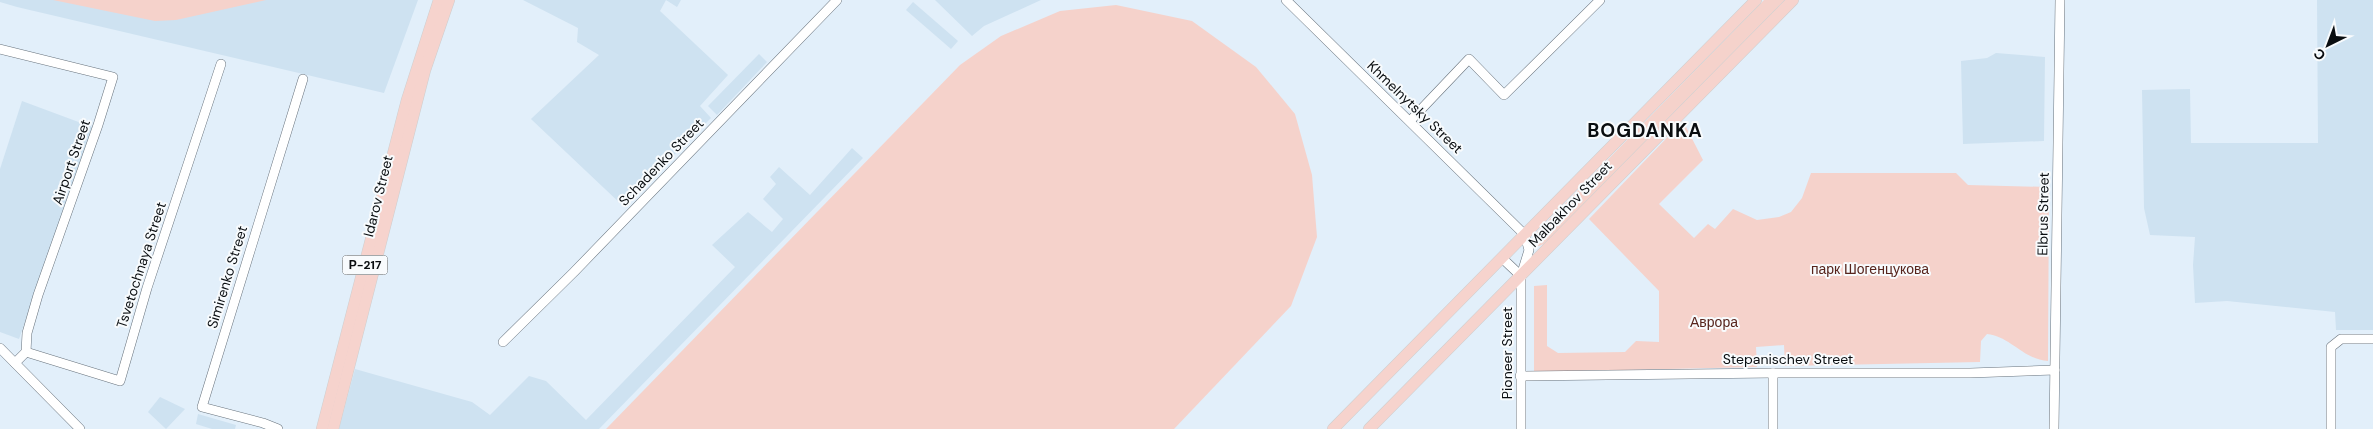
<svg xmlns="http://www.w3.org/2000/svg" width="2373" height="429" font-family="'DM Sans',sans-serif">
	<rect width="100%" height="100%" fill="#e2effa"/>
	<!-- built -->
	<g fill="#cee2f1">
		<path d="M0,0H418L384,93L17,7L0,2Z"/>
		<path d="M523,0H681L677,7L666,0L660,11L728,75L700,106L711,118L623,206L531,119L599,55L577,42L578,28Z"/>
		<path d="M935,0H1041L984,26L972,36Z"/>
		<path d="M2317,0H2373V330H2336L2335,312L2227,301L2195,303L2193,265L2195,237L2150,235L2144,208L2142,90L2190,89L2191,143H2318Z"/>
		<path d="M913,2L958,41L951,49L906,10Z"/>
		<path d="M1996,53L2045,57L2044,141L1963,144L1961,61L1987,58Z"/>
		<path d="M759,54L767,62L717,115L708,106Z"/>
		<path d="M22,101L92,127L19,339L0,332V169Z"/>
		<path d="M852,148L863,158L599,429H339L355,369L472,402L490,415L529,376L546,381L586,420L735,267L712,245L748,212L772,232L783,219L763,199L776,184L770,177L779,167L810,195Z"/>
		<path d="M160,397L185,409L166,429L148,412Z"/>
		<path d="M198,414L236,425L235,429H212L196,424Z"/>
	</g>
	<!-- green -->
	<g fill="#f5d2cb">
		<path d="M53,0H266L176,20L155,21Z"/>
		<path d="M1764,0H1785L1544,244L1539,246L1534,244L1533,238L1535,234Z"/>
		<path d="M1116,5L1192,21L1256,67L1295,114L1312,175L1317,237L1291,306L1174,429H606L960,65L1001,36L1060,11Z"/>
		<path d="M1683,121L1703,160L1659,204L1694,238L1708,224L1715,229L1733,209L1757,220L1779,217L1791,212L1802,198L1811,173H1956L1968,185L2049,187L2048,361C2024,360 2010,336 1987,334L1981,341L1980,362L1785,366L1784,345L1756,347L1757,367L1534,372V286L1547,285V346L1558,353L1625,352L1636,341L1659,342V291L1589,219Z"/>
	</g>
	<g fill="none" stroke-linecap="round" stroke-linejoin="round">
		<defs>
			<g id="minor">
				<path d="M1286,0L1525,235L1529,250L1521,276V429"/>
				<path d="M0,49L113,77L98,125L38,295L27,333L26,352L15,363"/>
				<path d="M1410,121L1469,59L1504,95L1600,0"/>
				<path d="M1502,258L1521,276"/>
				<path d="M503,342L574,272L837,0"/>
				<path d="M0,348L80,429"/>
				<path d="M26,352L120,381L147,288L221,64"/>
				<path d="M1520,376L1773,373H1970L2055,370"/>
				<path d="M278,429L263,423L202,407L303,79"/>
				<path d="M1773,429V373"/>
				<path d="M2054,429L2060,0"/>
				<path d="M2331,429V347L2341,339H2373"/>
			</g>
			<g id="major">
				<path d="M322,429L407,100L439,0"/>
				<path d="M333,429L425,70L449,0"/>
				<path d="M1333,429L1756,0"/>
				<path d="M1369,429L1793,0"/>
			</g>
		</defs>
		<!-- minor casing -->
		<use href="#minor" stroke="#68737d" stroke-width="10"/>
		<!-- major casing -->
		<use href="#major" stroke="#cecfcf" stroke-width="12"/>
		<!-- minor -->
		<use href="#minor" stroke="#fff" stroke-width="9"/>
		<!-- major -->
		<use href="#major" stroke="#f6d3cd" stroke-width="11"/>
	</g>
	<g text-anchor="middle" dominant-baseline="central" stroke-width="4" stroke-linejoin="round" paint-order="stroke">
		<!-- shield labels -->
		<rect fill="#f8fbfd" stroke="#515457" stroke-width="1" x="342.5" y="255.5" width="45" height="19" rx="4"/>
		<g font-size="12" font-weight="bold" fill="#090d10">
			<text x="365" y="265">Р-217</text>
		</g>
		<!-- street labels -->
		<g font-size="14" fill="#090d10" stroke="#f8fbfd">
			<text transform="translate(1415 107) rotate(44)">Khmelnytsky Street</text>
			<text transform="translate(71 162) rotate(-71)">Airport Street</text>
			<text transform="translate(661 162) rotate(-46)">Schadenko Street</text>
			<text transform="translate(378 196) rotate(-76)">Idarov Street</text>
			<text transform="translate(1570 204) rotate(-46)">Malbakhov Street</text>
			<text transform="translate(2043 214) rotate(-89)">Elbrus Street</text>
			<text transform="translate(141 265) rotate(-72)">Tsvetochnaya Street</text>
			<text transform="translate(227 277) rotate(-73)">Simirenko Street</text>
			<text transform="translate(1507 353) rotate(-90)">Pioneer Street</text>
			<text x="1788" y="359">Stepanischev Street</text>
		</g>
		<!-- park labels -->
		<g font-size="14" fill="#57241c" stroke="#f8fbfd">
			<text x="1870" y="269">парк Шогенцукова</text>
			<text x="1714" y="322">Аврора</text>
		</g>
		<!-- district labels -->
		<g font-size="19" font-weight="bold" letter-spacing="1" fill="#090d10" stroke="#f8fbfd">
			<text x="1645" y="130">BOGDANKA</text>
		</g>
	</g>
	<!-- north arrow -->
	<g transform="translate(2328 45) rotate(222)" stroke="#f8fbfd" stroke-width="4" paint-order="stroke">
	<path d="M0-4L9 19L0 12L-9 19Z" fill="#090d10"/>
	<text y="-8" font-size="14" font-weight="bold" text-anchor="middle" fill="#090d10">С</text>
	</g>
</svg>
